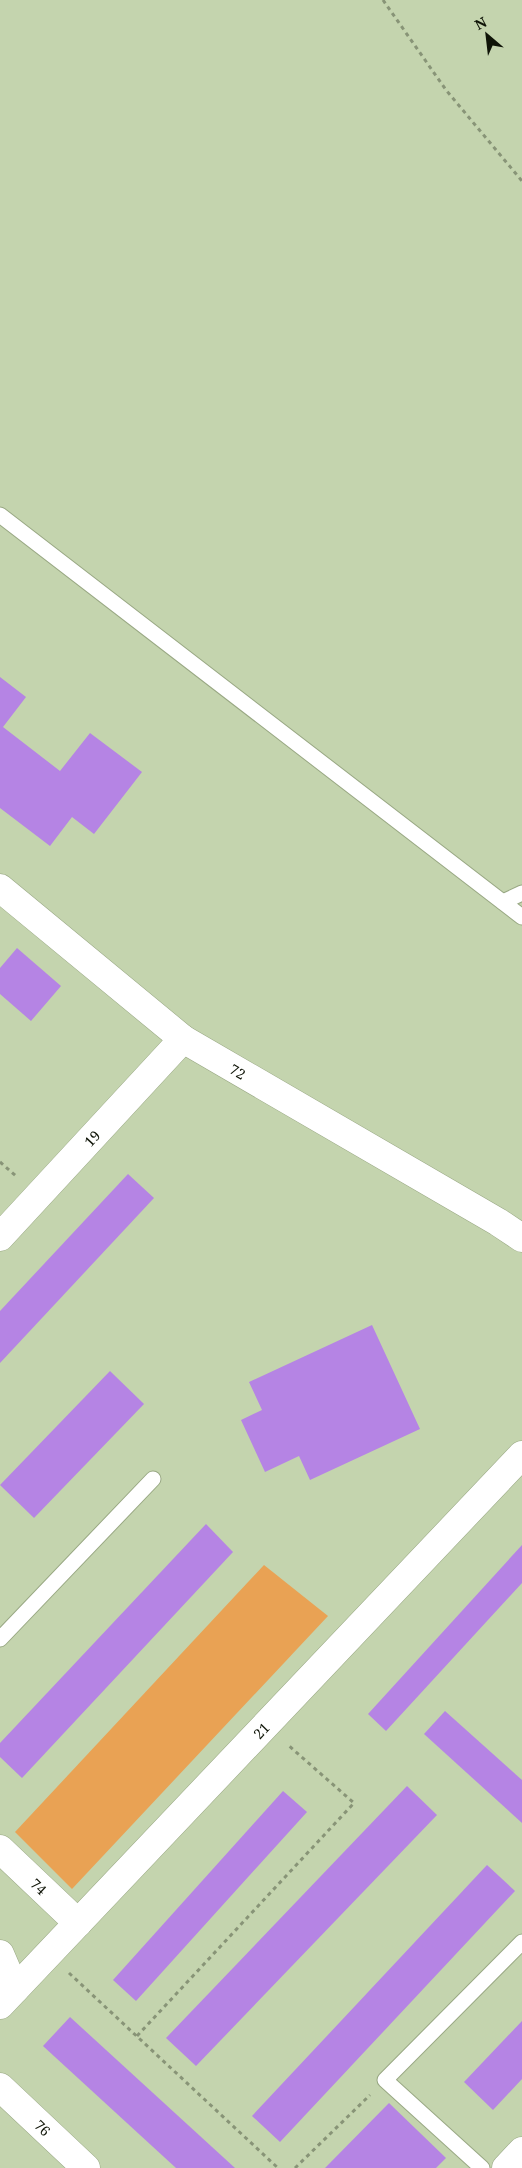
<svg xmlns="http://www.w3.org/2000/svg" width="522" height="2168" font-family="'Noto Serif',serif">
	<rect width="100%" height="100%" fill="#c4d4ae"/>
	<!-- green -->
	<path fill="#e9a254" d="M264,1565L328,1616L72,1889L15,1832Z"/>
	<!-- building -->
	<g fill="#b584e4">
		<path d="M0,677L26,697L3,727L60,771L90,733L142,772L94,834L72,817L50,846L0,808Z"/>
		<path d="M17,948L61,986L31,1021L0,994V968Z"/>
		<path d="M128,1174L154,1198L0,1363V1311Z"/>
		<path d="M372,1325L420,1429L310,1480L299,1456L265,1472L241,1420L262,1410L249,1382Z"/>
		<path d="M110,1371L144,1404L34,1518L0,1485Z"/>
		<path d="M206,1524L233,1552L22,1778L0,1757V1743Z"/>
		<path d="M522,1545V1583L386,1731L368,1714Z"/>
		<path d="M445,1711L522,1780V1823L424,1734Z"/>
		<path d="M407,1786L437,1815L196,2066L166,2038Z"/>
		<path d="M283,1791L307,1812L136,2001L113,1980Z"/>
		<path d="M487,1865L515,1891L280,2142L252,2116Z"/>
		<path d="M70,2017L235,2168H176L43,2046Z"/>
		<path d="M522,2021V2079L493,2110L464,2082Z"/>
		<path d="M389,2103L446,2158L436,2168H325Z"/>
	</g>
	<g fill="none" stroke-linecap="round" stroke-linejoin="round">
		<defs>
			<g id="lane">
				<path d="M0,515L522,917"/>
				<path d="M503,902L522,893"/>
				<path d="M0,1639L153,1479"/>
				<path d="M482,2168L385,2080L522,1942"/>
			</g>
			<g id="street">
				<path id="s1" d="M0,888L183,1039L498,1222L522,1238"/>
				<path id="s2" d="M0,1237L183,1039"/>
				<path id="s3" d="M0,1849L78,1923"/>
				<path d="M0,1954L15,1989"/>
				<path id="s4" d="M0,2087L86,2168"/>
				<path d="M506,2168L522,2151"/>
			</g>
			<g id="secondary">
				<path id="s5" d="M0,2005L522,1455"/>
			</g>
		</defs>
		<!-- lane casing -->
		<use href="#lane" stroke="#99a884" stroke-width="17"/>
		<!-- street casing -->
		<use href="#street" stroke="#99a884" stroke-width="29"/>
		<!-- secondary casing -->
		<use href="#secondary" stroke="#99a884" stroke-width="29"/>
		<!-- path -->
		<g stroke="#889477" stroke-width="3" stroke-dasharray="4 4" stroke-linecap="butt">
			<path d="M383,0L446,90L522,181"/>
			<path d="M0,1162L16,1176"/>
			<path d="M69,1973L278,2168"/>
			<path d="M137,2036L354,1803L288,1745"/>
			<path d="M295,2168L370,2095"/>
		</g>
		<!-- lane -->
		<use href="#lane" stroke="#fff" stroke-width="15"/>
		<!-- street -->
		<use href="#street" stroke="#fff" stroke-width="28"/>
		<!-- secondary -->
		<use href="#secondary" stroke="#fff" stroke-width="28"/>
	</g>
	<g text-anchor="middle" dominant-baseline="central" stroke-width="4" stroke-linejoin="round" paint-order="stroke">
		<!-- street labels -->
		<g font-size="14" fill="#0f1407" stroke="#c4d4ae">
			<text stroke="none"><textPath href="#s1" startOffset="301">72</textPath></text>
			<text stroke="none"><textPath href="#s2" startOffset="135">19</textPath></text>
			<text stroke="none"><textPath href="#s5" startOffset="379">21</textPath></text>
			<text stroke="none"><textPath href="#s3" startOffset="54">74</textPath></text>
			<text stroke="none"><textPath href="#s4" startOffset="59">76</textPath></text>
		</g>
	</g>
	<!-- north arrow -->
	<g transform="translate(487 35) rotate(332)" stroke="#c4d4ae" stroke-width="4" paint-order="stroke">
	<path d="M0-4L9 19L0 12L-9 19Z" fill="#0f1407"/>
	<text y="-8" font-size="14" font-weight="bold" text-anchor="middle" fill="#0f1407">N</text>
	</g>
</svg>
